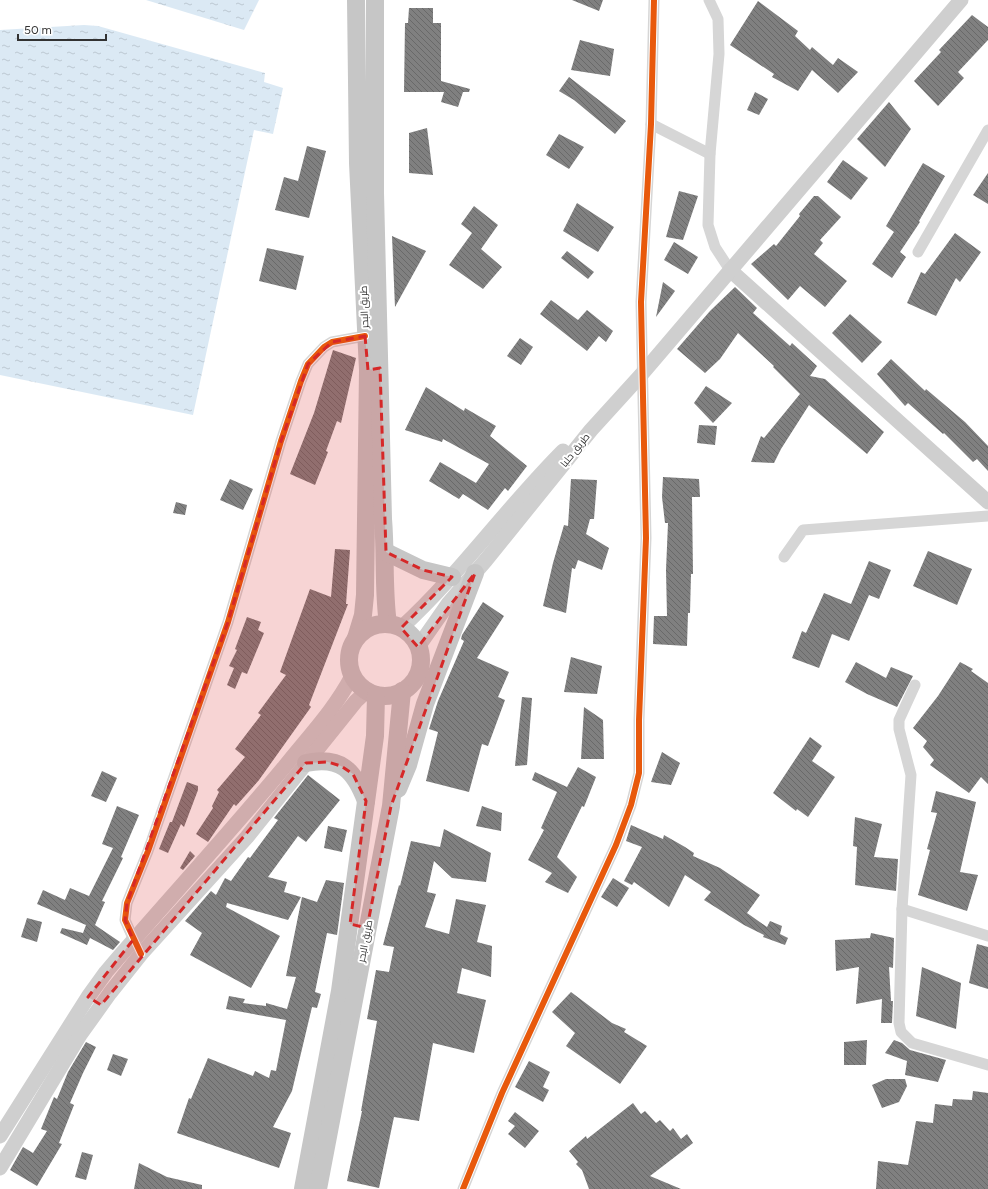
<svg xmlns="http://www.w3.org/2000/svg" width="988" height="1189" font-family="Figtree,Cairo,sans-serif">
	<defs>
		<pattern id="water-ripples" width="26" height="14" patternUnits="userSpaceOnUse"><rect width="26" height="14" fill="#dbe9f4"/><path d="M2 4q2-2 4 0t4 0M15 11q2-2 4 0t4 0" fill="none" stroke="#bcc8d2"/></pattern>
		<pattern id="building-back-hatch" width="6" height="6" patternUnits="userSpaceOnUse"><rect width="6" height="6" fill="#808080"/><path d="M-1 5l2 2M0 0l6 6M5-1l2 2" fill="none" stroke="#696969"/></pattern>
	</defs>
	<rect width="100%" height="100%" fill="#fff"/>
	<!-- water -->
	<g fill="url(#water-ripples)">
		<path d="M146,0H259L244,30Z"/>
		<path d="M84,25L98,26L265,73L264,82L283,88L273,134L254,130L193,415L0,375V30Z"/>
	</g>
	<!-- building -->
	<g fill="url(#building-back-hatch)">
		<path d="M572,0H603L599,11Z"/>
		<path d="M758,1L798,31L795,36L810,50L812,47L833,65L838,58L858,72L838,93L812,70L798,91L772,77L774,74L730,45Z"/>
		<path d="M409,8H433V23H441V81L470,89L469,92H463L458,107L441,102L444,92H404L405,23H408Z"/>
		<path d="M972,15L988,27V40L958,72L964,78L938,106L914,81L941,52L939,50Z"/>
		<path d="M580,40L614,49L610,76L571,70Z"/>
		<path d="M569,77L626,121L615,134L574,100L559,91Z"/>
		<path d="M755,92L768,99L759,115L747,110Z"/>
		<path d="M889,102L911,129L885,167L857,139Z"/>
		<path d="M427,128L433,175L409,173V133Z"/>
		<path d="M559,134L584,147L569,169L546,155Z"/>
		<path d="M307,146L326,151L309,218L275,210L284,177L298,181Z"/>
		<path d="M843,160L868,178L851,200L827,182Z"/>
		<path d="M923,163L945,176L919,221L920,222L900,252L906,257L892,278L872,264L894,232L886,226Z"/>
		<path d="M988,173V204L973,195Z"/>
		<path d="M679,191L698,196L683,240L666,237Z"/>
		<path d="M814,196H818L841,217L820,240L823,243L814,254L847,281L825,307L800,286L788,300L751,264L774,244L776,246L800,216L799,214Z"/>
		<path d="M577,203L614,227L598,252L563,231Z"/>
		<path d="M474,206L498,225L481,249L502,267L483,289L449,265L472,233L461,224Z"/>
		<path d="M955,233L981,252L960,282L956,278L936,316L907,303L921,272L925,274Z"/>
		<path d="M392,236L426,251L395,307Z"/>
		<path d="M674,242L698,257L688,274L664,260Z"/>
		<path d="M267,248L304,256L296,290L259,281Z"/>
		<path d="M567,251L594,272L588,279L561,258Z"/>
		<path d="M663,282L675,291L656,317Z"/>
		<path d="M735,287L757,308L753,313L790,346L792,343L817,366L810,376L825,379L884,432L867,454L809,405L781,449L774,463L751,462L761,436L764,438L800,394L773,367L774,366L738,333L720,359L705,373L677,349L710,311Z"/>
		<path d="M551,300L578,320L587,310L613,331L606,342L599,336L587,351L540,314Z"/>
		<path d="M850,314L882,342L862,363L832,333Z"/>
		<path d="M520,338L533,347L521,365L507,356Z"/>
		<path d="M333,350L356,358L341,423L337,421L326,451L328,452L315,485L290,474L314,413Z"/>
		<path d="M891,359L925,391L926,389L965,422L988,446V471L977,459L973,462L944,433L943,434L908,403L905,406L877,374Z"/>
		<path d="M706,386L732,403L713,423L694,403Z"/>
		<path d="M426,387L464,411L465,408L496,426L490,436L527,466L508,491L505,488L488,510L463,494L459,499L429,481L440,462L476,483L489,464L443,439L442,442L405,430Z"/>
		<path d="M699,425L717,426L715,445L697,443Z"/>
		<path d="M663,477L699,479L700,497H692L693,574H691L690,613H688L687,646L653,644L654,616H667L666,570L668,523H665L662,497Z"/>
		<path d="M230,479L253,489L243,510L220,500Z"/>
		<path d="M571,479L597,480L594,519H590L586,534L609,548L602,570L578,560L575,569L572,568L566,613L543,606L553,563L564,525L568,526Z"/>
		<path d="M176,502L187,505L185,515L173,513Z"/>
		<path d="M335,549L350,550L346,604H348L309,705L311,707L259,780L236,806L234,804L208,842L196,834L213,808L212,806L219,792L217,790L245,757L235,749L261,715L258,713L286,675L280,672L310,589L331,597Z"/>
		<path d="M928,551L972,569L957,605L913,586Z"/>
		<path d="M869,561L891,570L879,599L869,595L849,641L832,634L819,668L792,658L802,631L806,633L824,593L851,604Z"/>
		<path d="M483,602L504,616L477,658L509,672L498,697L505,700L488,746L482,744L469,792L426,781L438,732L429,729L438,701L464,641L461,639L462,635Z"/>
		<path d="M247,617L261,622L258,630L264,633L247,674L242,672L235,689L227,685L234,668L229,666L237,650L235,649Z"/>
		<path d="M571,657L602,666L597,694L564,692Z"/>
		<path d="M856,662L886,678L891,667L913,676L897,707L867,694L845,682Z"/>
		<path d="M960,662L973,669L971,671L988,683V784L981,777L969,793L930,765L934,760L923,747L927,741L913,728L938,696Z"/>
		<path d="M522,697L532,698L527,765L515,766Z"/>
		<path d="M584,707L603,720L604,759H581Z"/>
		<path d="M810,737L822,746L812,761L835,777L808,817L797,809L796,811L773,793Z"/>
		<path d="M662,752L680,763L671,785L651,782Z"/>
		<path d="M578,767L596,777L584,807L582,806L557,857L577,877L568,893L545,882L552,873L528,860L544,830L541,828L557,792L532,780L535,772L567,787Z"/>
		<path d="M102,771L117,778L106,802L91,796Z"/>
		<path d="M308,775L340,800L306,842L298,836L268,877L287,882L284,892L301,897L288,920L227,903L226,907L280,936L251,988L190,955L202,933L185,921L211,891L216,895L225,878L231,881L248,857L250,858L278,820L274,818Z"/>
		<path d="M187,782L198,786V790L184,827L181,824L168,853L159,849L170,822H172Z"/>
		<path d="M936,791L976,802L960,872L978,875L967,911L918,895L930,850L927,849L937,813L931,812Z"/>
		<path d="M117,806L139,815L121,857L123,858L102,901L105,902L95,925L120,942L113,950L90,938L87,945L60,933L62,928L83,933L86,925L37,904L43,890L65,900L70,888L89,896L113,848L102,844Z"/>
		<path d="M482,806L502,813L501,831L476,826Z"/>
		<path d="M855,817L882,824L874,857L898,859L896,891L855,885L857,847L853,846Z"/>
		<path d="M631,825L663,839L664,835L685,847L694,853L693,856L720,868L760,895L747,913L767,927L770,921L782,926L780,934L788,938L785,945L763,937L764,935L744,925L704,900L711,892L685,875L669,907L634,882L632,885L624,881L642,847L626,841Z"/>
		<path d="M328,826L347,830L342,852L324,848Z"/>
		<path d="M444,829L491,853L486,882L452,878L434,861L427,892L436,894L425,927L449,934L456,899L486,905L477,942L492,946L491,977L462,968L457,993L486,1000L474,1053L433,1043L419,1121L394,1117L379,1188L347,1181L362,1111H361L377,1021L367,1019L376,970L389,972L394,947L383,945L399,885L400,886L411,841L440,847Z"/>
		<path d="M190,851L195,856L183,870L180,868Z"/>
		<path d="M613,878L629,888L617,907L601,897Z"/>
		<path d="M326,880L344,883L337,935L327,933L315,992L321,994L317,1008L312,1007L292,1091L273,1127L291,1133L279,1168L177,1133L189,1098L191,1099L208,1058L253,1076L255,1071L269,1078L271,1070L276,1071L286,1020L226,1009L229,996L245,999L243,1003L266,1006V1003L287,1009L296,977L286,976L302,897L317,902Z"/>
		<path d="M27,918L42,922L37,942L21,937Z"/>
		<path d="M871,933L894,938L893,968L889,967L891,1001H893L892,1023H881L882,999L856,1004L859,967L836,971L835,940L870,938Z"/>
		<path d="M977,944L988,947V989L969,983Z"/>
		<path d="M922,967L961,983L956,1029L916,1016Z"/>
		<path d="M571,992L612,1023L626,1029L624,1032L647,1046L620,1084L566,1046L575,1033L552,1012Z"/>
		<path d="M867,1040L866,1065H844V1042Z"/>
		<path d="M894,1040L902,1043L910,1050L946,1060L938,1082L905,1075L907,1061L885,1053Z"/>
		<path d="M86,1042L96,1047L83,1073L70,1103L74,1105L59,1143L62,1144L37,1186L10,1170L23,1147L33,1153L47,1131L41,1129L54,1097L57,1099L68,1072Z"/>
		<path d="M113,1054L128,1059L121,1076L107,1070Z"/>
		<path d="M529,1061L550,1072L543,1087L549,1090L543,1102L515,1087Z"/>
		<path d="M886,1079H905L907,1086L899,1102L882,1108L872,1085Z"/>
		<path d="M973,1091L988,1093V1189H876L878,1161L908,1165L916,1121L933,1123L935,1104L952,1106L953,1099L972,1100Z"/>
		<path d="M633,1103L641,1114L645,1111L656,1123L660,1120L670,1131L673,1128L681,1139L687,1134L693,1143L650,1176L681,1189H589L582,1170L576,1164L578,1162L569,1151L586,1136L587,1139Z"/>
		<path d="M515,1112L539,1131L525,1148L508,1134L515,1126L508,1121Z"/>
		<path d="M82,1152L93,1155L86,1180L75,1177Z"/>
		<path d="M139,1163L167,1177L202,1185V1189H134Z"/>
	</g>
	<g fill="none" stroke-linecap="round" stroke-linejoin="round">
		<!-- minor -->
		<g stroke="#d6d6d6" stroke-width="11">
			<path d="M709,0L718,19L719,54L710,154L708,225L715,247L730,270"/>
			<path d="M651,124L710,154"/>
			<path d="M918,252L988,130"/>
			<path d="M784,557L803,530L988,516"/>
			<path d="M915,685L899,720V729L911,775L902,909L899,1023L901,1032L912,1043L988,1065"/>
			<path d="M902,909L988,936"/>
			<path d="M136,945L125,920L127,903L148,851L228,622L281,441L301,381L308,364L324,347L332,342L365,336"/>
			<path d="M463,1189L502,1093L616,845L631,805L639,773V720L646,538L641,302L651,124L654,0"/>
		</g>
		<!-- secondary -->
		<g stroke="#cfcfcf" stroke-width="15">
			<path d="M730,270L988,502"/>
			<path d="M401,628C460,574 506,508 563,451"/>
			<path d="M418,647L448,604L486,560L591,430L641,375L961,0"/>
			<path d="M0,1136L88,997L106,972C165,903 227,836 285,766C308,737 335,709 352,676"/>
			<path d="M0,1168L80,1035L110,993L141,954L247,837L356,701L367,691"/>
		</g>
		<!-- trunk -->
		<g stroke="#c6c6c6" stroke-width="18">
			<path d="M356,0L358,163L368,370L365,595L363,615L356,638"/>
			<path d="M375,0V193L383,519C386,554 383,589 388,624"/>
			<path d="M386,552L423,570L452,577"/>
			<circle cx="385" cy="660" r="36"/>
			<path d="M306,763C341,756 354,770 366,801"/>
			<path d="M398,789L408,765L425,704L475,573"/>
			<path d="M303,1189L340,991L375,736L376,695"/>
			<path d="M318,1189L391,806L402,691"/>
		</g>
		<defs>
			<g id="cycleway">
				<path d="M141,954L125,920L127,903L148,851L228,622L281,441L301,381L308,364L324,347L332,342L365,336"/>
				<path d="M463,1189L502,1093L616,845L631,805L639,773V720L646,538L641,302L651,124L654,0"/>
			</g>
		</defs>
		<!-- cycleway casing -->
		<use href="#cycleway" stroke="#fff" stroke-width="8"/>
		<!-- cycleway -->
		<use href="#cycleway" stroke="#e8590c" stroke-width="6"/>
	</g>
	<!-- marked area -->
	<path fill="#d62828" fill-opacity="0.2" stroke="#d62828" stroke-width="3" stroke-dasharray="8 5" stroke-linejoin="round" d="M365,336L368,370L380,368L386,552L423,570L452,577L401,628L418,647L475,573L391,806L367,928L350,924L366,801L353,774L341,766L328,762L306,763L101,1005L88,997L133,940L125,920L127,903L228,622L281,441L308,364L332,342Z"/>
	<g text-anchor="middle" dominant-baseline="central" stroke-width="4" stroke-linejoin="round" paint-order="stroke">
		<!-- street labels -->
		<g font-size="10" fill="#323232" stroke="#fff">
			<text transform="translate(364 307) rotate(-92)">طريق البحر</text>
			<text transform="translate(575 450) rotate(-51)">طريق حلبا</text>
			<text transform="translate(365 941) rotate(-79)">طريق البحر</text>
		</g>
	</g>
	<!-- scale -->
	<path d="M18 34v6h88v-6" fill="none" stroke="#323232" stroke-width="2"/>
	<text x="24" y="34" font-size="12" fill="#323232" stroke="#ffffff" stroke-width="3" paint-order="stroke">50 m</text>
</svg>
